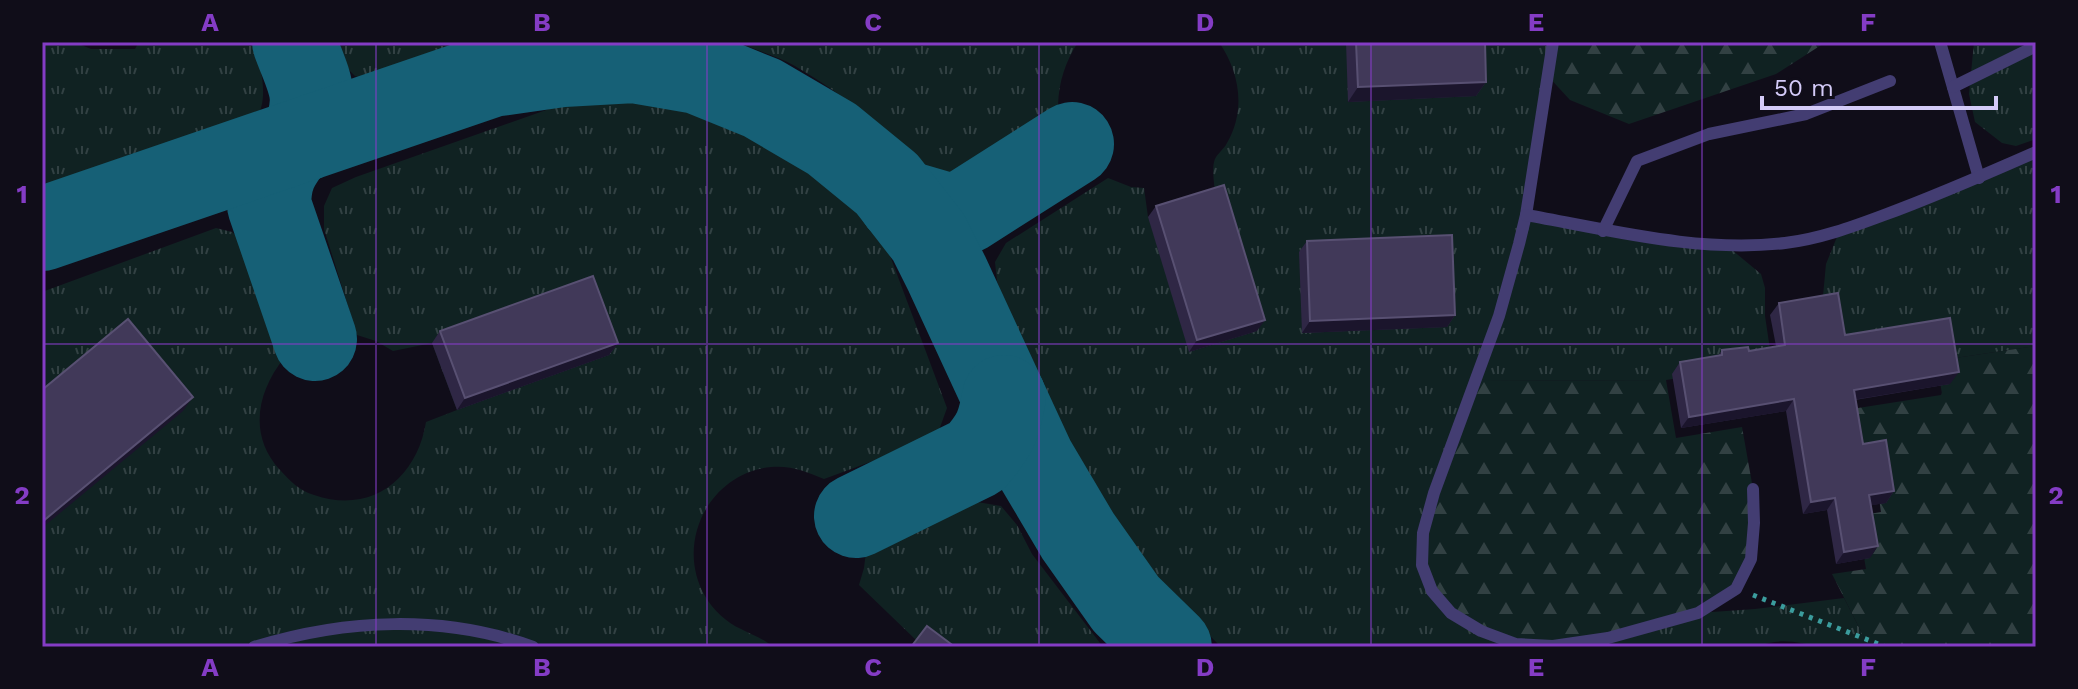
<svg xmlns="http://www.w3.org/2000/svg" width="2078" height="689" font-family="'Work Sans',sans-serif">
	<defs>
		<pattern id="grass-tufts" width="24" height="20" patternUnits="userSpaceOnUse" patternTransform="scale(2)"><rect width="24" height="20" fill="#102222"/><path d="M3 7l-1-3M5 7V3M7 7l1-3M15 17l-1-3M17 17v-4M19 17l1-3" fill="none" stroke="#324143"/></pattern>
		<pattern id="forest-firs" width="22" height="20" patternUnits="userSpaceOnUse" patternTransform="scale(2)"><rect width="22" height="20" fill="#102222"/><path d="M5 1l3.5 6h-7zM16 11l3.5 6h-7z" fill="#324143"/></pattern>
	</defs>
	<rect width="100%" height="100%" fill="#100d19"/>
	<!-- grass -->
	<g fill="url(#grass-tufts)">
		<path d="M42,42H74L91,49H135L139,42H255C259,62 271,101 255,119C252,122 248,124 244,126L42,191Z"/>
		<path d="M339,42H487L422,62L379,79H366L355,76L349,70Z"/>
		<path d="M738,42H1078C1065,63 1059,81 1058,105C1041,121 964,175 944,174C923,172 905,147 890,134C861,110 828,85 795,66C777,56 757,51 738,42Z"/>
		<path d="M1219,42H1553L1526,215L1726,245L1761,274L1765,288V316L1772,363L1666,380L1475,381L1698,613L1755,609L1844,598L1869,647C1854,647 1839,648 1824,647C1797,644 1785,636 1756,647H1221L1166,591L1108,513L1057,427L1025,363L997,281L995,262L1006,243L1108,178L1131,187L1144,188L1148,217L1215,196C1215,186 1211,168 1215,159C1218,153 1224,149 1227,143C1246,110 1240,73 1219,42Z"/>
		<path d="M1974,42H2036V139L2016,146L2002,143L1975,122L1969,94Z"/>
		<path d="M623,100L683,110L739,130L797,160L847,196L889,253L947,408L939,430L916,445L824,479C807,472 791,465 771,467C710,473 674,542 705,596C713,610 727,623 741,629C754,636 761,637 773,647H42V292L216,228L232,232L248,246L275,319L284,358C257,392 248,435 280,470C290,481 300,491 314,495C372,515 417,478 426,422L457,410L432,343L393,351L376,341L357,335L324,229V206L332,188L356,177L552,108Z"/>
		<path d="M2036,152V346L1955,358L1942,394L1933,337L1829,353L1822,307L1826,264L1839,232Z"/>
		<path d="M977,502L1001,506L1017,525L1032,554L1103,647H912L916,640L859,585L864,568L866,552L946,514Z"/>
	</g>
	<!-- forest -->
	<g fill="url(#forest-firs)">
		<path d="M1553,42H1826L1776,74L1629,124L1570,100L1547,75Z"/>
		<path d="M2036,346V647H1869L1832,574L1866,569L1857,516L1881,512L1874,464L1839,411L1941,395L1955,358Z"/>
		<path d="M1666,380L1676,438L1742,427L1753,489L1751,559L1736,589L1698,613L1553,646L1481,631L1432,591L1423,533L1475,381Z"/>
	</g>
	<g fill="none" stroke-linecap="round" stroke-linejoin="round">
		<!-- taxiway -->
		<g stroke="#166076" stroke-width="84">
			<path d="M294,42C310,85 321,96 301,141"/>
			<path d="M293,143C276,167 270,175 269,205L315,339"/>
			<path d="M900,201L948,215L965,212L1072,144"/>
			<path d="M42,229L492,75L563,65L634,61L698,72L762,98L832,139L887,184L929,238L947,274L1033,460L1078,536L1126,604L1170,647"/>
			<path d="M856,516L976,457C995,435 999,426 1004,397"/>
		</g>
		<!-- path -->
		<path stroke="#3b9c9d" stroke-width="5" stroke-dasharray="4 6" stroke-linecap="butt" d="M1753,595L1886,647"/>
		<!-- service -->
		<g stroke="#433d72" stroke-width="12">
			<path d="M1553,42L1526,215L1519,244L1499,316L1434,493L1423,533L1422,565L1432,591L1451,613L1481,631L1516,644L1553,646L1608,638L1698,613L1736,589L1751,559L1754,523L1753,489"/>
			<path d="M1940,42L1979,178"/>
			<path d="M1953,87L2036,46"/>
			<path d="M1526,215C1611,230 1698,253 1785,243C1819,239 1852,227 1884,215C1936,196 1986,174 2036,152"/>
			<path d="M1603,231L1637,161L1709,134L1806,114L1890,81"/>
			<path d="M254,647C345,619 443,614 533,647"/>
		</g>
	</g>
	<!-- wall -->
	<g fill="#2f2745">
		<path d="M1346,42H1485L1486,82L1476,96L1348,102Z"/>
		<path d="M1156,206L1257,331L1189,352L1148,217Z"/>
		<path d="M1307,241L1455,315L1447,327L1302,333L1299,252Z"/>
		<path d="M1779,303L1950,384L1855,400L1863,444L1894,491L1886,503L1871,505L1870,558L1836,564L1827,510L1803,514L1786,411L1681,428L1672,374L1680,362L1718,356L1722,350L1749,351L1776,346L1770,315Z"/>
		<path d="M440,331L618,343L609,355L457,410L432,343Z"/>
	</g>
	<!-- shaded-wall -->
	<g fill="#1b152c">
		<path d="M1486,82L1476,96L1348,102L1358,87Z"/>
		<path d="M1455,315L1447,327L1302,333L1310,321Z"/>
		<path d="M1265,320L1257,331L1189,352L1197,340Z"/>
		<path d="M618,343L609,355L457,410L465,398Z"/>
		<path d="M1959,372L1950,384L1846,401L1854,390Z"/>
		<path d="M193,397L183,411L42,528V522Z"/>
		<path d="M1794,399L1786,411L1681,428L1689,417Z"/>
		<path d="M1894,491L1886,503L1861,507L1869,495Z"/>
		<path d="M1835,498L1827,510L1803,514L1811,502Z"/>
		<path d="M1878,546L1870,558L1836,564L1844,552Z"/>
	</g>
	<!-- building -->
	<g fill="#413959" stroke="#585072" stroke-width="2">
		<path d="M1356,42H1485L1486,82L1358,87Z"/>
		<path d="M1224,185L1265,320L1197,340L1156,206Z"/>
		<path d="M1452,235L1455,315L1310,321L1307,241Z"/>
		<path d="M593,276L618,343L465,398L440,331Z"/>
		<path d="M1838,293L1845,335L1950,318L1959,372L1854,390L1863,444L1886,440L1894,491L1869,495L1878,546L1844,552L1835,498L1811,502L1794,399L1689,417L1680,362L1722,355V350L1748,347L1749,351L1785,345L1779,303Z"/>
		<path d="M128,319L193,397L42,522V390Z"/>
		<path d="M927,626L955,647H911Z"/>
	</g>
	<!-- grid -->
	<path fill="none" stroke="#843cc5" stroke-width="2" stroke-opacity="0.55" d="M376,42V647M707,42V647M1039,42V647M1371,42V647M1702,42V647M42,344H2036"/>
	<!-- border -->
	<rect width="2078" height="689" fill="none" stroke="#100d19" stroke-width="88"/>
	<!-- scale -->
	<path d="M1762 96v12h234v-12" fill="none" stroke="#d4cbf8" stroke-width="4"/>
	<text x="1774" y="96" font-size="24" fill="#d4cbf8" stroke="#100d19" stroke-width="6" paint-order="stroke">50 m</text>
	<rect x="44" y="44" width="1990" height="601" fill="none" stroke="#843cc5" stroke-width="3"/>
	<g font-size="26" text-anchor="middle" font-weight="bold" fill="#843cc5">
		<text x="210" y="31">A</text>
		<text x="542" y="31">B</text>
		<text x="873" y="31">C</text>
		<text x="1205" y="31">D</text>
		<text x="1536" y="31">E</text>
		<text x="1868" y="31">F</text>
		<text x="22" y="203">1</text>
		<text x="2056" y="203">1</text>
		<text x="22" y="504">2</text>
		<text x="2056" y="504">2</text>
		<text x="210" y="676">A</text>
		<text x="542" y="676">B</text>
		<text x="873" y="676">C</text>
		<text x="1205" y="676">D</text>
		<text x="1536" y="676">E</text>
		<text x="1868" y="676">F</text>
	</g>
</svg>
